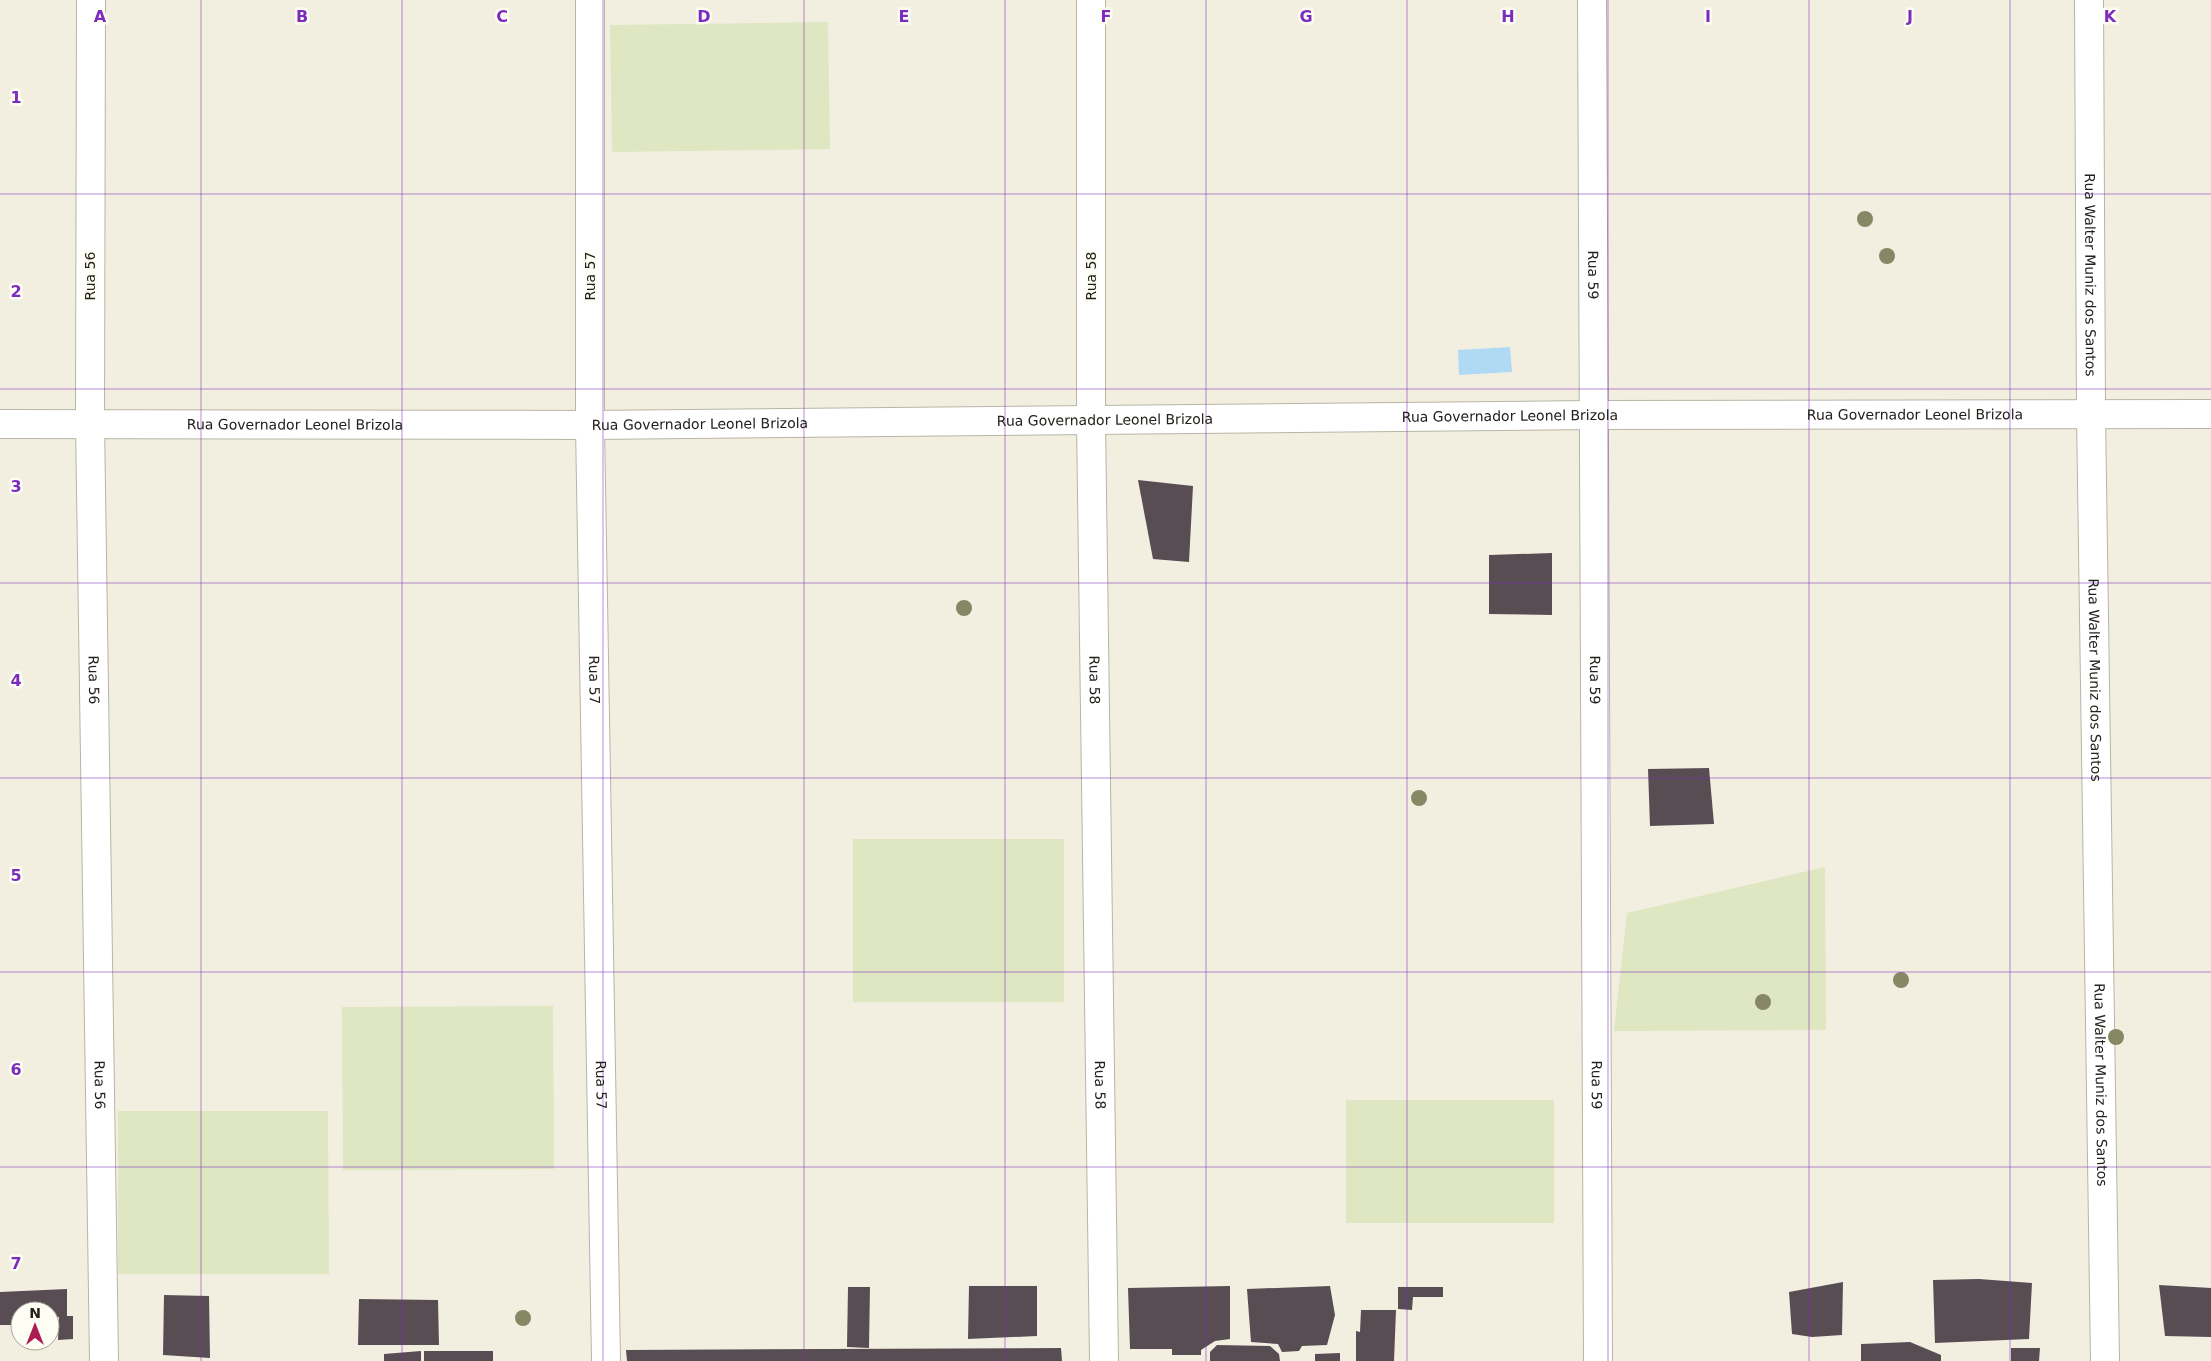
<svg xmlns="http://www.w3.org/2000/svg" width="2211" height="1361" font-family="'DejaVu Sans',sans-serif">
	<rect width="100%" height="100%" fill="#f3efe0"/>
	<!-- green -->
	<g fill="#dee6c2">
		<path d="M828,22L830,149L612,152L610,25Z"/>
		<rect x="853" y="839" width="211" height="163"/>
		<path d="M1825,867L1826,1030L1614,1031L1627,913Z"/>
		<path d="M553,1006L554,1169L343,1170L342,1007Z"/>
		<rect x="1346" y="1100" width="208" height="123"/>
		<path d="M118,1111H328L329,1274H118Z"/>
	</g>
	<!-- water -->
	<path fill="#b0daf4" d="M1510,347L1512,372L1459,375L1458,350Z"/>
	<!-- building -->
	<g fill="#594d54">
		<path d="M1138,480L1193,486L1189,562L1153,559Z"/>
		<path d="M1552,553V615L1489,614V555Z"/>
		<path d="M1709,768L1714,824L1650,826L1648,769Z"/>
		<path d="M1979,1279L2032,1283L2029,1339L1935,1343L1933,1280Z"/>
		<path d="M1843,1282L1842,1335L1812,1337L1792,1334L1789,1292Z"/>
		<path d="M2159,1285L2211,1288V1337L2165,1336Z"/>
		<path d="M969,1286H1037V1336L968,1339Z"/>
		<path d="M1230,1286V1339L1215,1341L1201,1350V1355H1172V1349H1130L1128,1288Z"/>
		<path d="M1330,1286L1335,1315L1327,1345L1302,1346L1299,1351L1282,1352L1278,1344L1251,1342L1247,1289Z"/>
		<path d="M848,1287H870L869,1348L847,1347Z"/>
		<path d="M1398,1287H1443V1297H1413L1412,1310L1398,1309Z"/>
		<path d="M67,1289V1316H73V1339L58,1340L59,1317H50V1311H20V1325H0V1292Z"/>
		<path d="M164,1295L209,1296L210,1358L163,1355Z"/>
		<path d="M359,1299L438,1300L439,1345H358Z"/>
		<path d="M1361,1310H1396L1394,1361H1356V1331L1360,1332Z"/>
		<path d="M1910,1342L1941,1355V1361H1861V1344Z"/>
		<path d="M1217,1345L1270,1346L1279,1354L1280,1361H1210V1352Z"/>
		<path d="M1061,1348L1062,1361H627L626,1350Z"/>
		<path d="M2011,1348H2040L2039,1361H2011Z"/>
		<path d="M421,1351V1361H384V1354Z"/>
		<rect x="424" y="1351" width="69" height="10"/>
		<path d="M1340,1353V1361H1315V1354Z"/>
	</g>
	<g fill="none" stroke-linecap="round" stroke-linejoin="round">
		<defs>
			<g id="minor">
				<path id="s1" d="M91,0L90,422L104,1361"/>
				<path id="s2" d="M590,0V425L606,1361"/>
				<path id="s3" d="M1091,0V421L1104,1361"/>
				<path id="s4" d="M1592,0L1598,1361"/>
				<path id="s5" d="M2089,0L2091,414L2105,1361"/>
				<path id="s6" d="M0,424L590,425L1592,415L2211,414"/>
			</g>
		</defs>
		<!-- minor casing -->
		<use href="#minor" stroke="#b8b5a6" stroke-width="30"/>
		<!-- minor -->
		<use href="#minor" stroke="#fff" stroke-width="28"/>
	</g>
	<!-- trees -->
	<g fill="#868765">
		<circle cx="1865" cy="219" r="8"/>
		<circle cx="1887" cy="256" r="8"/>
		<circle cx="964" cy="608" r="8"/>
		<circle cx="1419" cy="798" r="8"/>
		<circle cx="1901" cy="980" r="8"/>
		<circle cx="1763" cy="1002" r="8"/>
		<circle cx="2116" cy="1037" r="8"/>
		<circle cx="523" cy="1318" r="8"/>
	</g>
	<!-- grid -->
	<path fill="none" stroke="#7b2cbf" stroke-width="1" stroke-opacity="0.55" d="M201,0V1361M402,0V1361M603,0V1361M804,0V1361M1005,0V1361M1206,0V1361M1407,0V1361M1608,0V1361M1809,0V1361M2010,0V1361M0,194H2211M0,389H2211M0,583H2211M0,778H2211M0,972H2211M0,1167H2211"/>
	<g text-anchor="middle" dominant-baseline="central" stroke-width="5" stroke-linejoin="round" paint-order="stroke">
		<!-- street labels -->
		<g font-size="14" fill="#22211c" stroke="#fefdf3">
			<text transform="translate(90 276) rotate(-90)">Rua 56</text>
			<text transform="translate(590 276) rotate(-90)">Rua 57</text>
			<text transform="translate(1091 276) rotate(-90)">Rua 58</text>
			<text stroke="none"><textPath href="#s4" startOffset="275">Rua 59</textPath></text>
			<text stroke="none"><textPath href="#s5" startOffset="275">Rua Walter Muniz dos Santos</textPath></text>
			<text stroke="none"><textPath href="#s6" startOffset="1915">Rua Governador Leonel Brizola</textPath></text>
			<text stroke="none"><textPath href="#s6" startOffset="1510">Rua Governador Leonel Brizola</textPath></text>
			<text stroke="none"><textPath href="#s6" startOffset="1105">Rua Governador Leonel Brizola</textPath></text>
			<text stroke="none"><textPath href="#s6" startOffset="295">Rua Governador Leonel Brizola</textPath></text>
			<text stroke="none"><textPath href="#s6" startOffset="700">Rua Governador Leonel Brizola</textPath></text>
			<text stroke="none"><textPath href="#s1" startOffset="680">Rua 56</textPath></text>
			<text stroke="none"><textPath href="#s2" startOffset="680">Rua 57</textPath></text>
			<text stroke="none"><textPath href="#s3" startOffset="680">Rua 58</textPath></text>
			<text stroke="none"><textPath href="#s4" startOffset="680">Rua 59</textPath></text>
			<text stroke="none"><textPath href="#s5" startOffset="680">Rua Walter Muniz dos Santos</textPath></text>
			<text stroke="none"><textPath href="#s1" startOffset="1085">Rua 56</textPath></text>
			<text stroke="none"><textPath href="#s2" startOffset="1085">Rua 57</textPath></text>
			<text stroke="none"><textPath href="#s3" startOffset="1085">Rua 58</textPath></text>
			<text stroke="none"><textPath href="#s4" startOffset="1085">Rua 59</textPath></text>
			<text stroke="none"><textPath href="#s5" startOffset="1085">Rua Walter Muniz dos Santos</textPath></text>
		</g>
	</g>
	<g font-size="16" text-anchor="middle" font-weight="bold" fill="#7b2cbf" stroke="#fefdf3" stroke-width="5" stroke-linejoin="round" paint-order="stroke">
		<text x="100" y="22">A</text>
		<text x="302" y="22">B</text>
		<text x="502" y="22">C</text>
		<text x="704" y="22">D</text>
		<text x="904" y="22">E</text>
		<text x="1106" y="22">F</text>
		<text x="1306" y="22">G</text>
		<text x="1508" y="22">H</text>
		<text x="1708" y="22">I</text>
		<text x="1910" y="22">J</text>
		<text x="2110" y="22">K</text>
		<text x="16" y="103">1</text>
		<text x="16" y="297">2</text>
		<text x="16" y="492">3</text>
		<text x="16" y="686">4</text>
		<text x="16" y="881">5</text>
		<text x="16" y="1075">6</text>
		<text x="16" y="1269">7</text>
	</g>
	<!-- north arrow -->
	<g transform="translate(35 1326)"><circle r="24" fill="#fefdf3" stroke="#a6a59d"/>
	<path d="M0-4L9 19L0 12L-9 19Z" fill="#ac1c53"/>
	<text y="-8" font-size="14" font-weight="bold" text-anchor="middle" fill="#22211c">N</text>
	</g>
</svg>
